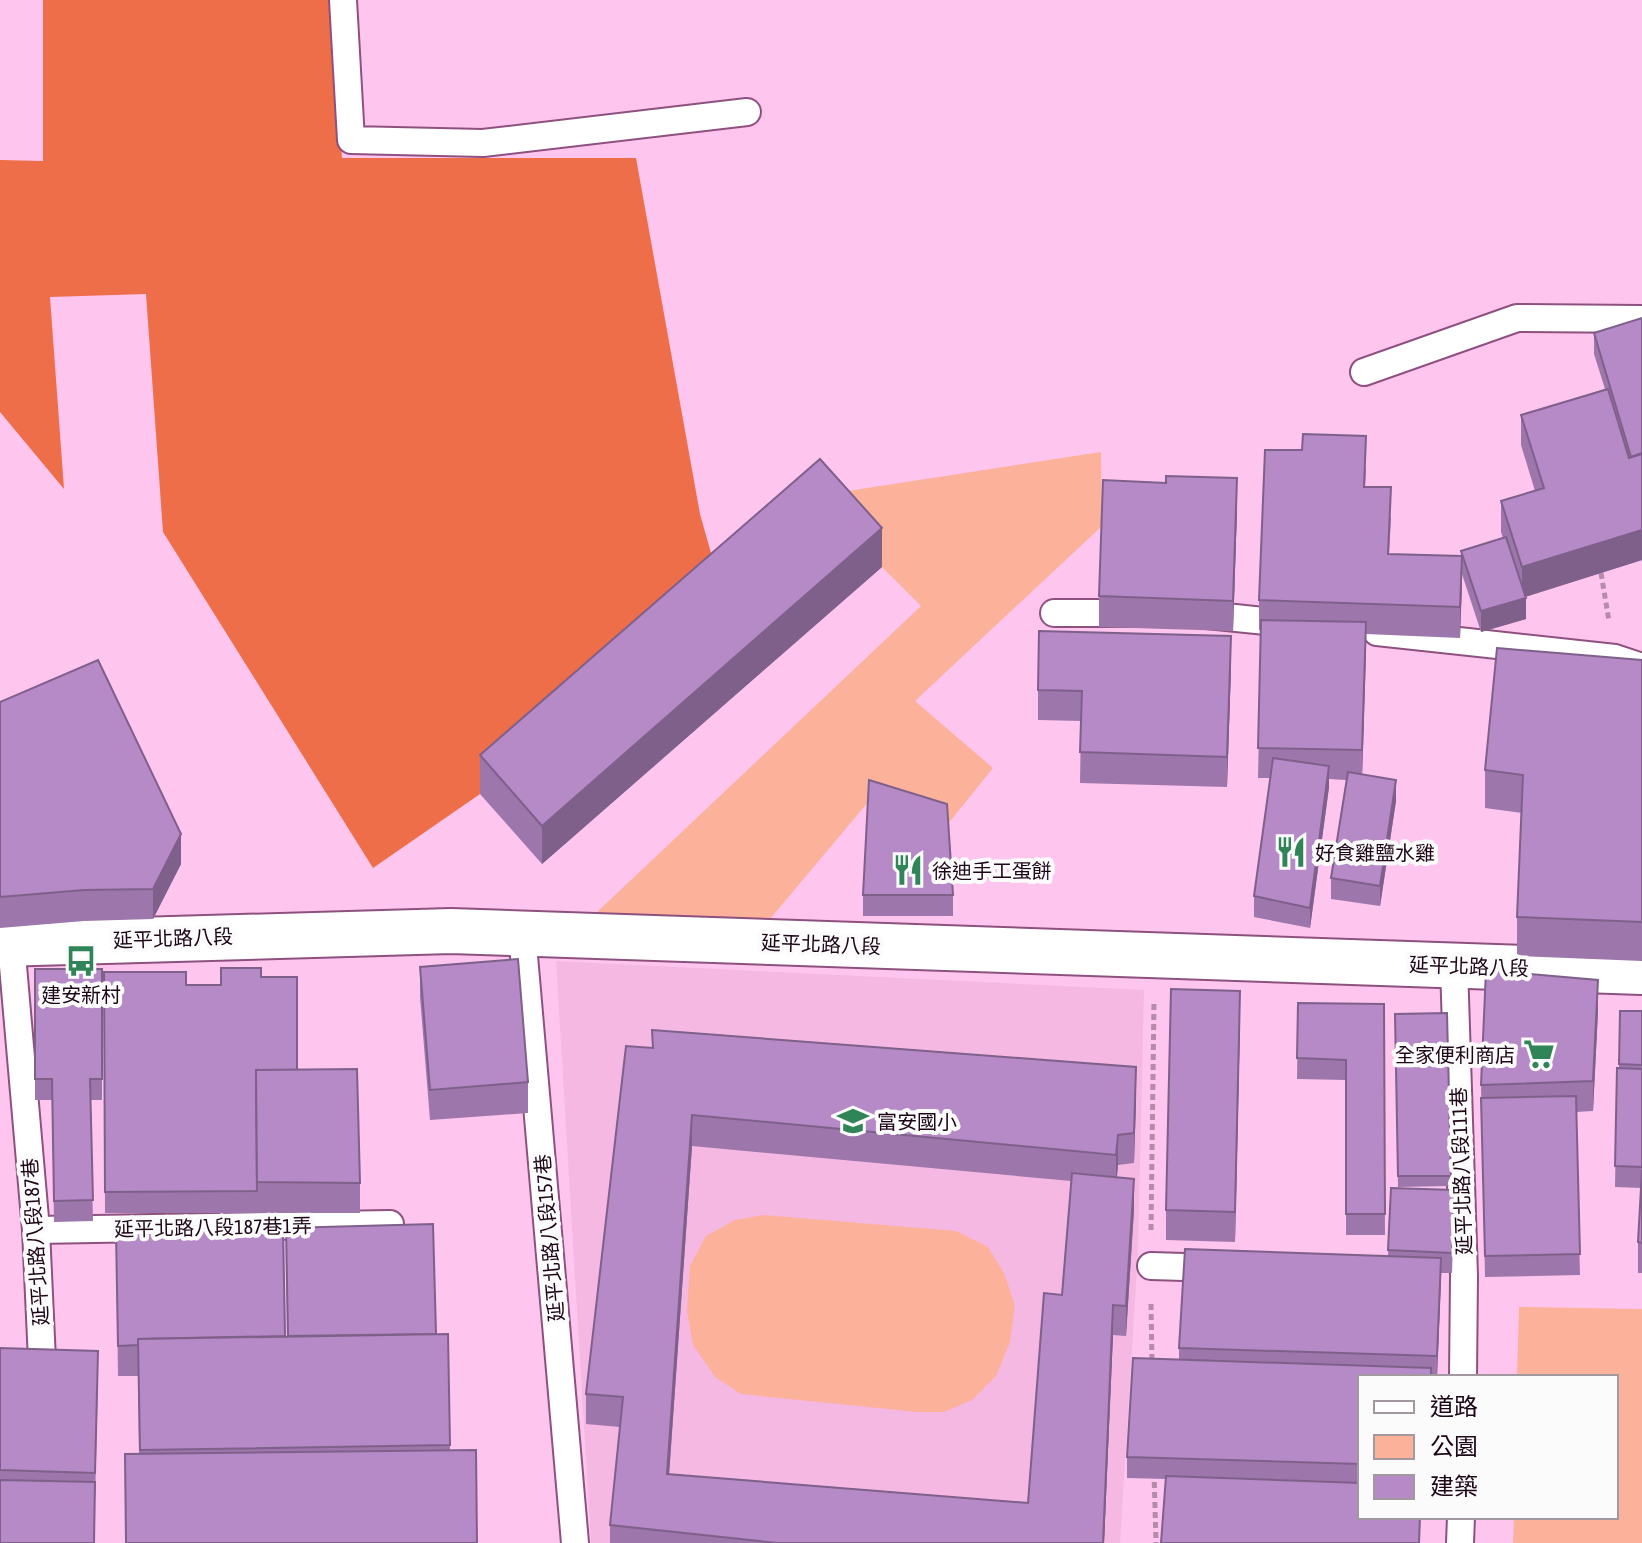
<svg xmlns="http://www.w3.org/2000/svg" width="1642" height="1543" font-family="'Asap Condensed','Noto Sans TC',sans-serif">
	<rect width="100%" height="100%" fill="#fec6ee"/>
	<!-- built -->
	<path fill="#f5b8e3" d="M556,961L1144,990L1138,1252L1120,1543H591Z"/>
	<!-- green -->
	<g fill="#fcb19b">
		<path d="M1101,452L1102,526L915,701L993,768L947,825L869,801L770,919L595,914L921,606L882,567L822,495Z"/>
		<path d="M764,1215L956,1231L988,1247L1004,1273L1015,1306L1010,1342L996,1376L972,1400L944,1412H918L741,1394L715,1377L693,1345L687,1310L690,1266L706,1236L735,1220Z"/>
		<path d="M1519,1307L1642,1309V1543H1513L1514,1517H1616V1377H1517Z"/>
	</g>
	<!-- forest -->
	<path fill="#ee6e49" d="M43,0H330L342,158H636L700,514L720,585L480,794L373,868L163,532L146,294L50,297L64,489L0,412V160L43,161Z"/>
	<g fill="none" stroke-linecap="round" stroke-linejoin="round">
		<defs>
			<g id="service">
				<path d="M343,0L351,140L483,143L747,112"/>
				<path d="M1364,372L1517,318L1642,319"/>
				<path d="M1054,613H1134"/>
				<path d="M1197,614L1294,624"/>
				<path d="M1377,632L1615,658L1642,667"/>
				<path d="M522,933L575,1543"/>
				<path d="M11,943L36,1230L43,1382"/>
				<path d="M1454,966L1464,1276L1463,1377"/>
				<path d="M36,1230L390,1224"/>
				<path d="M1151,1266L1217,1268"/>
				<path d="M1460,1543L1461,1517"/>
			</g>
			<path id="tertiary" d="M0,944L451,931L1642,972"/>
		</defs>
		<!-- service casing -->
		<use href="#service" stroke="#8e517f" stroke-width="30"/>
		<!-- tertiary casing -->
		<use href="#tertiary" stroke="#8e517f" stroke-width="48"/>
		<!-- path -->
		<g stroke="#b789aa" stroke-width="5" stroke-dasharray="6 4" stroke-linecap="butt">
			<path d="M1601,573L1609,621"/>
			<path d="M1151,1230L1154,1000"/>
			<path d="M1151,1304L1152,1362"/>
			<path d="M1154,1472L1156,1543"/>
		</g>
		<!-- service -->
		<use href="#service" stroke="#fff" stroke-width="26"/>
		<!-- tertiary -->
		<use href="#tertiary" stroke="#fff" stroke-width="44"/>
	</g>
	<!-- wall -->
	<g fill="#9d76ab" fill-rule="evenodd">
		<path d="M1642,318V560L1525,597L1526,619L1481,632L1462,574L1460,638L1366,634L1362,774L1396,801L1380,906L1331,899V878L1346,780L1329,779V787L1310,928L1254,917V896L1270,778H1258L1261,630H1259V600L1366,467L1365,487L1391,518L1389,554L1461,556V551L1503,538L1501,532V501L1535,491L1521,445V415L1605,389L1594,354V333Z"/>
		<path d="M1237,508L1233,631L1099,627V596Z"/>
		<path d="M882,567L542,864L480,794V755Z"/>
		<path d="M1642,660V961L1517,956V917L1522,813L1485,808V770Z"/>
		<path d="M1231,667L1227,787L1080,783L1081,721L1038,720V690Z"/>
		<path d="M0,702L181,864L153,919L84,921L0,928Z"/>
		<rect x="863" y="895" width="90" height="21"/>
		<path d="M420,967L528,1082V1113L430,1120L420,997Z"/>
		<path d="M35,969H102V1100H90L93,1221L54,1222L52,1100H35Z"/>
		<path d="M104,972L186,985H221L261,977L297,1070L360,1183V1213H105Z"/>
		<path d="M1298,1003L1384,1004L1385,1235H1346V1080L1297,1079Z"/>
		<path d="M1598,1011L1593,1111L1576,1112L1580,1275L1485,1277L1481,1085Z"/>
		<path d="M1620,1011H1642V1273H1638V1242L1641,1188L1615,1187L1617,1068H1619Z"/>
		<path d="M1447,1013L1451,1186L1398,1187L1395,1014Z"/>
		<path d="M1240,1021L1235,1242L1166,1240V1210Z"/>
		<path d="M652,1030L1136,1097L1134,1163L1118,1165L1117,1177L1134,1209L1126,1336L1113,1335L1104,1543H610V1525L620,1427L586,1424V1394L652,1048ZM692,1146L1071,1181L1062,1295L1028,1503L669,1474Z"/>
		<path d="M1391,1188L1454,1211L1452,1273H1441L1437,1377H1360V1517L1166,1479L1127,1478V1457L1179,1359V1348L1388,1256Z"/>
		<path d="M286,1228L436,1334H448L450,1451L139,1454L138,1376H118L116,1232L285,1336H287Z"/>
		<path d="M0,1348L98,1381L94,1543H0Z"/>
	</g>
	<!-- shaded-wall -->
	<g fill="#7f608b">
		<path d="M1237,478V508L1233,631V601Z"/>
		<path d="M882,528V567L542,864V826Z"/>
		<path d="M1642,530V560L1522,598V567Z"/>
		<path d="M1462,556V587L1460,638V607Z"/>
		<path d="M1526,598V619L1481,632V611Z"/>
		<path d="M1366,622V652L1362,780V750Z"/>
		<path d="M1231,636V667L1227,787V757Z"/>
		<path d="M1329,766V787L1310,928V908Z"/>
		<path d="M1396,780V801L1380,906V886Z"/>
		<path d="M181,834V864L153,919V889Z"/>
		<path d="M1598,980V1011L1593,1111V1081Z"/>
		<path d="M1240,991V1021L1235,1242V1212Z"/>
		<path d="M1136,1067V1097L1134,1163V1133Z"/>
		<path d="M692,1115V1146L667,1504V1474Z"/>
		<path d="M1118,1135V1165L1116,1185V1155Z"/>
		<path d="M1134,1179V1209L1126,1336V1306Z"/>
		<path d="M1441,1258V1279L1437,1377V1356Z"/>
		<path d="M1113,1305V1335L1104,1543H1103Z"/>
	</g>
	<!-- building -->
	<g fill="#b689c7" stroke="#7f608b" stroke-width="2">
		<path d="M1642,318V453L1631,457L1594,333Z"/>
		<path d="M1608,389L1629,458L1642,454V530L1522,567L1501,501L1544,488L1521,415Z"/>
		<path d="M1303,434L1366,436L1364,487H1391L1388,554L1462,556L1460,607L1259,600L1265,450H1302Z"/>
		<path d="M820,459L882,528L542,826L480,755Z"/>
		<path d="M1166,476L1237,478L1233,601L1099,596L1103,480L1166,483Z"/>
		<path d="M1506,537L1526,598L1481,611L1461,551Z"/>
		<path d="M1261,620L1366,622L1362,750L1258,748Z"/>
		<path d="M1039,631L1231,636L1227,757L1080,752L1082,691L1038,690Z"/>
		<path d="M1497,648L1642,660V922L1517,917L1523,775L1485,770Z"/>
		<path d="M98,660L181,834L153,889L84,890L0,897V702Z"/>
		<path d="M1273,758L1329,766L1310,908L1254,896Z"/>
		<path d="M1348,772L1396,780L1380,886L1331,878Z"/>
		<path d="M869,780L947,804L953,895H863Z"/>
		<path d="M518,959L528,1082L430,1090L420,967Z"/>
		<path d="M221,968H261V977H297V1070H256L257,1191L105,1192L104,972H186V985H221Z"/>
		<path d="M35,969H102V1079H90L93,1200L54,1201L52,1079H35Z"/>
		<path d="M1486,970L1598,980L1593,1081L1481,1085Z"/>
		<path d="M1171,989L1240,991L1235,1212L1166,1210Z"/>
		<path d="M1298,1003L1384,1004L1385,1214H1346V1060L1297,1058Z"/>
		<path d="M1620,1011H1642V1065L1619,1064Z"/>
		<path d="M1447,1013L1451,1176H1398L1395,1014Z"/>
		<path d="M652,1030L1136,1067L1134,1133L1118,1135L1116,1155L692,1115L667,1474L1028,1503L1044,1293L1062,1295L1072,1173L1134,1179L1126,1306L1113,1305L1103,1543H777L610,1525L623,1397L586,1394L626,1046L653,1048Z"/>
		<path d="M1617,1068L1642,1069V1167L1615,1166Z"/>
		<path d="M357,1069L360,1183L257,1182L256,1070Z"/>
		<path d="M1576,1096L1580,1254L1485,1256L1481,1098Z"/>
		<path d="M1642,1170V1243L1638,1242Z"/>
		<path d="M1391,1188L1454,1190L1452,1253L1388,1250Z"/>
		<path d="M433,1224L436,1334L288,1336L286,1228Z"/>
		<path d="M283,1227L285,1336L138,1339V1345L118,1346L116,1232Z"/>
		<path d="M1185,1249L1441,1258L1437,1356L1179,1348Z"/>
		<path d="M448,1334L450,1445L140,1450L138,1339Z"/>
		<path d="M0,1348L98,1351L95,1473L0,1470Z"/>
		<path d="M1133,1358L1431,1368V1377H1360V1464L1127,1457Z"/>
		<path d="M476,1450L477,1543H126L125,1454Z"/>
		<path d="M1166,1476L1360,1483V1517H1420L1419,1543H1161Z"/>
		<path d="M0,1480L95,1482L94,1543H0Z"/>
	</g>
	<!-- icons -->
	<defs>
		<symbol id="restaurant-bare" viewBox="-9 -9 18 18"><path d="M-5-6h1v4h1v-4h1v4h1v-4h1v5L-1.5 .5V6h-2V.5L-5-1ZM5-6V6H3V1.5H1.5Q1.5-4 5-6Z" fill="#2f8558" stroke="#fbfbfb" stroke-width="2.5" paint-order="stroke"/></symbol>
		<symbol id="bus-bare" viewBox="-9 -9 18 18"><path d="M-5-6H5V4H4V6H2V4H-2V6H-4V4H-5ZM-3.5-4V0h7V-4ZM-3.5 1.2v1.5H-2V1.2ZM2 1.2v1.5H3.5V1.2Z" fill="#2f8558" stroke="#fbfbfb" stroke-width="2.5" paint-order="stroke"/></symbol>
		<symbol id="supermarket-bare" viewBox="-9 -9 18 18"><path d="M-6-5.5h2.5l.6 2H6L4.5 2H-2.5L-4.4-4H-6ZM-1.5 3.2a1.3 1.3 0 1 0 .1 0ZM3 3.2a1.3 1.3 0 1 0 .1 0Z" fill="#2f8558" stroke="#fbfbfb" stroke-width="2.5" paint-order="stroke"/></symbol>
		<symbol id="school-bare" viewBox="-9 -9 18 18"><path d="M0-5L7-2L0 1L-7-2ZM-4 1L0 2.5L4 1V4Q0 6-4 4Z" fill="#2f8558" stroke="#fbfbfb" stroke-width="2.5" paint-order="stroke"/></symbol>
	</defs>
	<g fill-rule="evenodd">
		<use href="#restaurant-bare" x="1269" y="830" width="44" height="44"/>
		<use href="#restaurant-bare" x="886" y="848" width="44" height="44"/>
		<use href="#bus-bare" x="59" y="939" width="44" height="44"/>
		<use href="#supermarket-bare" x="1517" y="1032" width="44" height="44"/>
		<use href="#school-bare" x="831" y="1099" width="44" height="44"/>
	</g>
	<g text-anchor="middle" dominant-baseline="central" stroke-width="8" stroke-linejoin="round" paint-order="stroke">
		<!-- poi labels -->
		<g font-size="20" fill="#1d0617" stroke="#fbfbfb" text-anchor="start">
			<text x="1315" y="852">好食雞鹽水雞</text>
			<text x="932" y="870">徐迪手工蛋餅</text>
			<text x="81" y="994" text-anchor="middle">建安新村</text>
			<text x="1515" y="1054" text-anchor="end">全家便利商店</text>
			<text x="877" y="1121">富安國小</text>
		</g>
		<!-- street labels -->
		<g font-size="20" fill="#1d0617" stroke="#fbfbfb">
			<text transform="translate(173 938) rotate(-2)">延平北路八段</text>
			<text transform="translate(821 944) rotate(2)">延平北路八段</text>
			<text transform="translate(1469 966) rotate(2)">延平北路八段</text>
			<text transform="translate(1461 1171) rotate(-92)">延平北路八段111巷</text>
			<text transform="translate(213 1227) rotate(-1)">延平北路八段187巷1弄</text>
			<text transform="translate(549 1238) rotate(-95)">延平北路八段157巷</text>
			<text transform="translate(35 1242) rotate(-94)">延平北路八段187巷</text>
		</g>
	</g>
	<!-- legend -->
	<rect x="1358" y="1375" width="260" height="144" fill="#fbfbfb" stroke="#a299a0" stroke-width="2"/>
	<rect x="1374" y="1401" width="40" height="12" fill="#ffffff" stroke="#a299a0" stroke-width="2"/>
	<text x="1430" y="1415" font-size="24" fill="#1d0617">道路</text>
	<rect x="1374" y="1435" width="40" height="24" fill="#fcb19b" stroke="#a299a0" stroke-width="2"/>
	<text x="1430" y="1455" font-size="24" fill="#1d0617">公園</text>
	<rect x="1374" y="1475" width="40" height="24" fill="#b689c7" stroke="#a299a0" stroke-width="2"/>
	<text x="1430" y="1495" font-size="24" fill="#1d0617">建築</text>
</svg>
